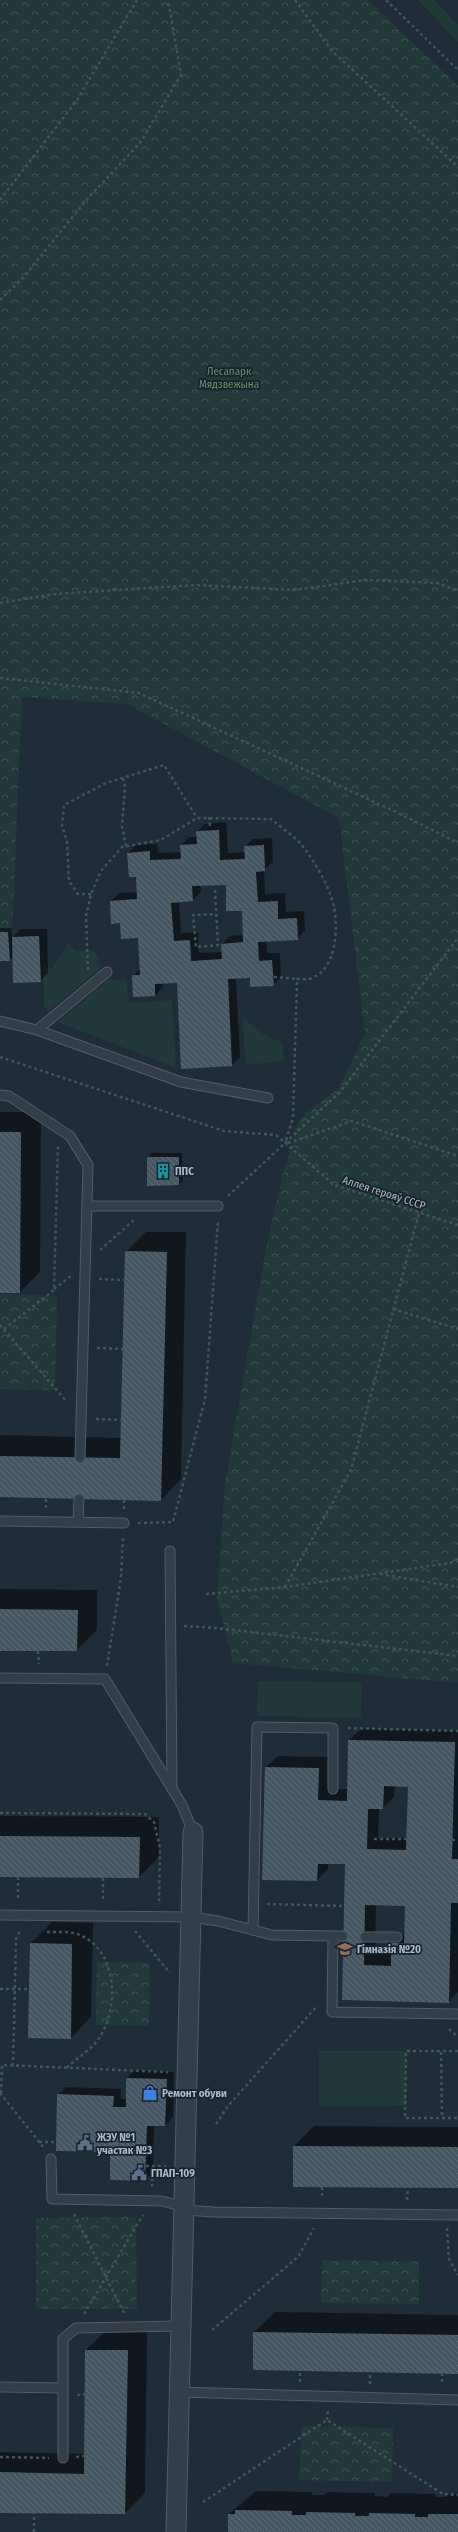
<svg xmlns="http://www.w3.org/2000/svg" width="458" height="2532" font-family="'Fira Sans Condensed',sans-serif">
	<defs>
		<pattern id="park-crowns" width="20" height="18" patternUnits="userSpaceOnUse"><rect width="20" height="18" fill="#213939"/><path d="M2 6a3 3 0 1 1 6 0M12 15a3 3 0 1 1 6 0" fill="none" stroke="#3f5454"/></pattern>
		<pattern id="building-back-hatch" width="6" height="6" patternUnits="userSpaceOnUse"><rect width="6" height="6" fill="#465764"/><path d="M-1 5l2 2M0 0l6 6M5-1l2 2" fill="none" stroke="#5e6d79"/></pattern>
	</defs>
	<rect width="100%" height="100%" fill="#1f2d38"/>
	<!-- grass -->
	<g fill="#213939">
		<path d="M418,0H434L458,25V42Z"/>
		<path d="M68,943L76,951L95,950L102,967L48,1011L44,1005L43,963L52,969Z"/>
		<path d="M127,979L128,1003L172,1000L176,1068L58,1022L108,980Z"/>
		<path d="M242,1017L266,1036L282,1042L284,1061L246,1065Z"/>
		<path d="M258,1681L362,1682L361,1718L257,1716Z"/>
		<path d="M319,2051H406V2106L319,2107Z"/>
	</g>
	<!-- park -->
	<g fill="url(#park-crowns)">
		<path d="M0,0H368L458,86V1683L233,1663L217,1599L225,1483L267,1243L283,1174L300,1118L339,1088L365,1033L339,818L127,704L22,697L12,935L8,932H0Z"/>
		<path d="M0,1294L57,1296L55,1390L0,1389Z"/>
		<path d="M97,1962L150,1963L149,2026L96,2025Z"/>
		<path d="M136,2217L137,2309H36V2218Z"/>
		<path d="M322,2260L419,2261V2304L321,2303Z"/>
		<path d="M302,2426L393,2428L392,2482L299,2480Z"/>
	</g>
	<!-- shadow -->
	<g fill="#0007" fill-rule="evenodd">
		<path d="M226,822L228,853L245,852V847L253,839L272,838L273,862L264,870L265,894L285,893L286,912L304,911L305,930L297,939L266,940L267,953H280L281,977L273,985L251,977L236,978L240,1057L232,1065L178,982L163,983V987L155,995L133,976L141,968L139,937L121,922L111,901L119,893L138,892L137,876L128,853L136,845L157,844L158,853L181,852V845L189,837H198L197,832L205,824ZM227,884L243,910L244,935L230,936L222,944L223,952L199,953L198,932L181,933L179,901L193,900L201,892L200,885Z"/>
		<path d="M0,928H12V938L21,929H47L48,973L40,981L14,956L9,960H0Z"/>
		<path d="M0,1112H41L40,1272L20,1292H0Z"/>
		<path d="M152,1153H182L183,1181L179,1184L148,1157Z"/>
		<path d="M146,1232H186L181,1479L161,1500L0,1496V1435L122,1438L126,1252Z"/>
		<path d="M0,1589L97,1590V1630L77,1650H0Z"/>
		<path d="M361,1729L458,1731V1992L448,2002L343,1999L346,1863H328V1869L317,1880L266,1767L278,1756L330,1757L329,1789H348L349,1740ZM395,1786H409L408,1838H378L379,1808H383L394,1797ZM376,1905H406L405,1932L392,1944V1954H375Z"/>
		<path d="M0,1816L159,1817V1857L139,1877L0,1876Z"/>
		<path d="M52,1922L93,1923L91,2017L71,2038L31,1943Z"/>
		<path d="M135,2070L174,2072L173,2117L165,2125H154L153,2172L145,2180L111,2151L58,2095L66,2087L121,2089V2099H127V2078Z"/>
		<path d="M314,2126L458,2127V2187L294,2146Z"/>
		<path d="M275,2312L458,2315V2373L254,2369V2332Z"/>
		<path d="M107,2330L147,2331L145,2493L125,2513L0,2512V2452L85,2454L86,2350Z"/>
		<path d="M256,2491L312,2492V2495H324L327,2492L375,2493V2496L387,2497L390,2493L435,2494V2497H446L449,2494H458V2532H229V2514Z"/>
	</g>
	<!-- building -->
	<g fill="url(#building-back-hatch)" fill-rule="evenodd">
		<path d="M219,830L220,860L245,859L244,846L264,845L265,871L256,872L258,902L278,901V919L297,918L298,940L258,942L259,961L272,960L274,986L250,987V978L228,979L232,1066L181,1069L177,983L155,984V996L133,997L132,975H140L138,938L121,939L120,923L111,924L110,901L137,899L136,877H129L127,853L150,851V860L181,859L180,845L197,844L196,831ZM226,885V911H242L243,942L221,944L222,959L191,961L190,940L174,941L171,903L193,901L192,886Z"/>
		<path d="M0,932H8L10,961H0Z"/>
		<path d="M39,936L41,982L13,983L12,937Z"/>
		<path d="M0,1132H21L20,1293H0Z"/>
		<path d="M147,1157H179V1185L147,1186Z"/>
		<path d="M125,1251L167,1252L161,1501L0,1497V1456L120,1458Z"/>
		<path d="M0,1609L78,1610L77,1651H0Z"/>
		<path d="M348,1740L455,1742L452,1859H458V1903H451L449,2003L342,2000L345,1864H318L317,1881L262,1880L265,1767L319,1768L318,1800L347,1801ZM384,1786L408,1787L406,1850L367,1849L368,1809H383ZM365,1905L405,1906L404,1943H391V1966L364,1965Z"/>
		<path d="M0,1836L140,1837L139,1878L0,1877Z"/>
		<path d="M30,1943L72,1944L71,2039L28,2038Z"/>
		<path d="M126,2078L167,2079L165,2126H147L145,2181L110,2180V2152L56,2151L57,2094L114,2096L113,2107H126Z"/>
		<path d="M293,2146L458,2147V2188L293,2187Z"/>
		<path d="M253,2332L458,2335V2374L253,2370Z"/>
		<path d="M85,2350H128L125,2514L0,2513V2472L84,2474Z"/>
		<path d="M235,2510L292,2511V2515H306V2512L355,2513V2516H369V2513L415,2514V2517H428V2514H458V2532H228V2514H235Z"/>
	</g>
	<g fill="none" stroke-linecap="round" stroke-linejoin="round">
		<defs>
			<g id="service">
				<path d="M0,1021L37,1030L181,1082L268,1098"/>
				<path d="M37,1030L107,972"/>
				<path d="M0,1095L9,1096L70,1136L88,1165L80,1458"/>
				<path d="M87,1206H218"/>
				<path d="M0,1521L124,1523"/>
				<path d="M78,1522L79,1499"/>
				<path d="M170,1551L172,1789"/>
				<path d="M0,1678L105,1679L182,1805L193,1832"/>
				<path d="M0,1915L191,1917L218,1921L272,1935L333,1936L332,2012L458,2014"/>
				<path d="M253,1930L257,1727L333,1728V1789"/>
				<path d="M333,1936H343"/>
				<path d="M365,1937H397"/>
				<path d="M51,2159L52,2199L162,2201L181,2206L184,2210L214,2212L458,2215"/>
				<path d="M0,2387L63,2388"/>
				<path d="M179,2392L458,2400"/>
				<path d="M63,2458V2339L76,2328L181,2326"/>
			</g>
			<path id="minor" d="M176,2532L193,1832"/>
		</defs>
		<!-- service casing -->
		<use href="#service" stroke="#505c66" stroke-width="11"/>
		<!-- minor casing -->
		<use href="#minor" stroke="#505c66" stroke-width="21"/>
		<!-- path -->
		<g stroke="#3e5656" stroke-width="2.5" stroke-dasharray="3 3" stroke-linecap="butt">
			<path d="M295,0L332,51L458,167"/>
			<path d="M386,0L458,70"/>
			<path d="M0,200L77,100L137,0"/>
			<path d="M0,300L22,279L89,197L140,143L181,75L168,0"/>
			<path d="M0,603L55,594L196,585L295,590L365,580L437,583L458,591"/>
			<path d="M0,678L139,693L394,811L458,843"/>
			<path d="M123,778L125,787L122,827L126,846"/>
			<path d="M209,817L210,826"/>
			<path d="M215,890L218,945L196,947L193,915L216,914"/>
			<path d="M91,894H78L69,881L67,841L62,826L64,805L106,783L164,765L197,818"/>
			<path d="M88,970L86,916L91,894L101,871L122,847L161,840L197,818L271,819C283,829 299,839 307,852C318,868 330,888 334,907C338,929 337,968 312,978C308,980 302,979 297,979L293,1118L285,1143"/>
			<path d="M274,977L297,979"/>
			<path d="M0,1057L224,1131L276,1135L334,1185L458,1225"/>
			<path d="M288,1143L352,1121L458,1156"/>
			<path d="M228,1196L340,1092L458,938"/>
			<path d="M100,1250L134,1220"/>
			<path d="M99,1279L124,1280"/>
			<path d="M54,1289L71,1276"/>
			<path d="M393,1309L458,1329"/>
			<path d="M0,1325L67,1402"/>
			<path d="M4,1329L54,1290L58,1145"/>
			<path d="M97,1348L123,1349"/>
			<path d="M96,1419L121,1420"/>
			<path d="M46,1508V1498"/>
			<path d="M124,1509V1500"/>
			<path d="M138,1523L173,1522L205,1399L218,1221"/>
			<path d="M380,1574L458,1587"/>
			<path d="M285,1587L351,1470L419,1213"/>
			<path d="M206,1594L285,1587L450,1563L458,1559"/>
			<path d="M184,1626L216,1628L458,1656"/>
			<path d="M38,1651L39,1664"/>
			<path d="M107,1666L121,1578L123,1536"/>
			<path d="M348,1728L458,1731"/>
			<path d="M0,1813L145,1814L154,1822L160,1848L159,1902"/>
			<path d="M374,1839H407"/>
			<path d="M452,1840H458"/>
			<path d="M18,1877V1901"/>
			<path d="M103,1878V1902"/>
			<path d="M267,1904L344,1906"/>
			<path d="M135,1931L170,1973"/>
			<path d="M47,1932C57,1932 71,1931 80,1935C119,1952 119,2010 98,2040C89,2051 76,2059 66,2068"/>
			<path d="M0,1989H29"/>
			<path d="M449,2029L458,2037"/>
			<path d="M458,2051H406L405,2118H458"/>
			<path d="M441,2052L442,2118"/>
			<path d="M13,2066L16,1939L20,1931"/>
			<path d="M0,2093L44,2148"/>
			<path d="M1,2093L2,2065L168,2072"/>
			<path d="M216,2124L228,2106L317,2006"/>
			<path d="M39,2142H56"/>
			<path d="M146,2166H166"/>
			<path d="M152,2187L153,2166"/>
			<path d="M322,2187V2199"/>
			<path d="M407,2200L408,2188"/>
			<path d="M74,2214L124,2313"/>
			<path d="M447,2228L449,2259L458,2275"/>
			<path d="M84,2314L143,2215"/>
			<path d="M212,2330L298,2257L314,2228"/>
			<path d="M442,2373V2385"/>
			<path d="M300,2382V2371"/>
			<path d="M370,2384V2372"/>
			<path d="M77,2395L85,2394"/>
			<path d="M327,2420L328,2410"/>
			<path d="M0,2457L49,2458"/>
			<path d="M76,2457L84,2456"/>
			<path d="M203,2502L327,2420L443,2494L458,2495"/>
			<path d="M34,2532V2513"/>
		</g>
		<!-- service -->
		<use href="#service" stroke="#323e48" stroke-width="9"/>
		<!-- minor -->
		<use href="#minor" stroke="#323e48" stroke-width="19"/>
	</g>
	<!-- icons -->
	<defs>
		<symbol id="building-bare" viewBox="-9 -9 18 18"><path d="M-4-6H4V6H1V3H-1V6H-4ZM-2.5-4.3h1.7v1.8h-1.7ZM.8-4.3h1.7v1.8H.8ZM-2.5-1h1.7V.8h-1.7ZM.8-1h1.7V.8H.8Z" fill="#0f9aa8" stroke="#18232d" stroke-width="2.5" paint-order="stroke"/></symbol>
		<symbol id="school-bare" viewBox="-9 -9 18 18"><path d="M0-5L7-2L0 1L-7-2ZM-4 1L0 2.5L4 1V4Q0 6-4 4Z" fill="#8d6e63" stroke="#18232d" stroke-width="2.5" paint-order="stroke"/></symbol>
		<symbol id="shop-bare" viewBox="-9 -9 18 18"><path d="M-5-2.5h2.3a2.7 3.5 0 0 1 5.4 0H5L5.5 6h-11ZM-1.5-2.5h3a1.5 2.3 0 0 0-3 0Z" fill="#3f7fe0" stroke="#18232d" stroke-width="2.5" paint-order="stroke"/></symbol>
		<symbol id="civic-bare" viewBox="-9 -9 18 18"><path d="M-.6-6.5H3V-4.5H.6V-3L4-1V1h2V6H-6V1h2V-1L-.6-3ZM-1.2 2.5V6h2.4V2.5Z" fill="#5c6f8a" stroke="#18232d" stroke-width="2.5" paint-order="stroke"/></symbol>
	</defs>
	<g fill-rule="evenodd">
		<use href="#building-bare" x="152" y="1160" width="22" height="22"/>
		<use href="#school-bare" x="334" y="1938" width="22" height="22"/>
		<use href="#shop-bare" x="139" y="2082" width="22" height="22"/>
		<use href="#civic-bare" x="74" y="2132" width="22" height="22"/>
		<use href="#civic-bare" x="128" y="2162" width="22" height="22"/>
	</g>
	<g text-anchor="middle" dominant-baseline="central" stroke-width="3.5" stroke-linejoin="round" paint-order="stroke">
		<!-- park labels -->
		<g font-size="11" fill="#639769" stroke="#18232d">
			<text x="229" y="371">Лесапарк<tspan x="229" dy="13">Мядзвежына</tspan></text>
		</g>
		<!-- poi labels -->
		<g font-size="11" font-weight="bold" fill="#acb9c5" stroke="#18232d" text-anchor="start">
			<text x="175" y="1171">ППС</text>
			<text x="357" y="1949">Гімназія №20</text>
			<text x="162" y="2093">Ремонт обуви</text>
			<text x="97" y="2137">ЖЭУ №1<tspan x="97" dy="13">участак №3</tspan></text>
			<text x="151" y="2173">ГПАП-109</text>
		</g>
		<!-- street labels -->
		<g font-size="11" fill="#acb9c5" stroke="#18232d">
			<text transform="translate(384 1193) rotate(18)">Аллея герояў СССР</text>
		</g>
	</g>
</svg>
